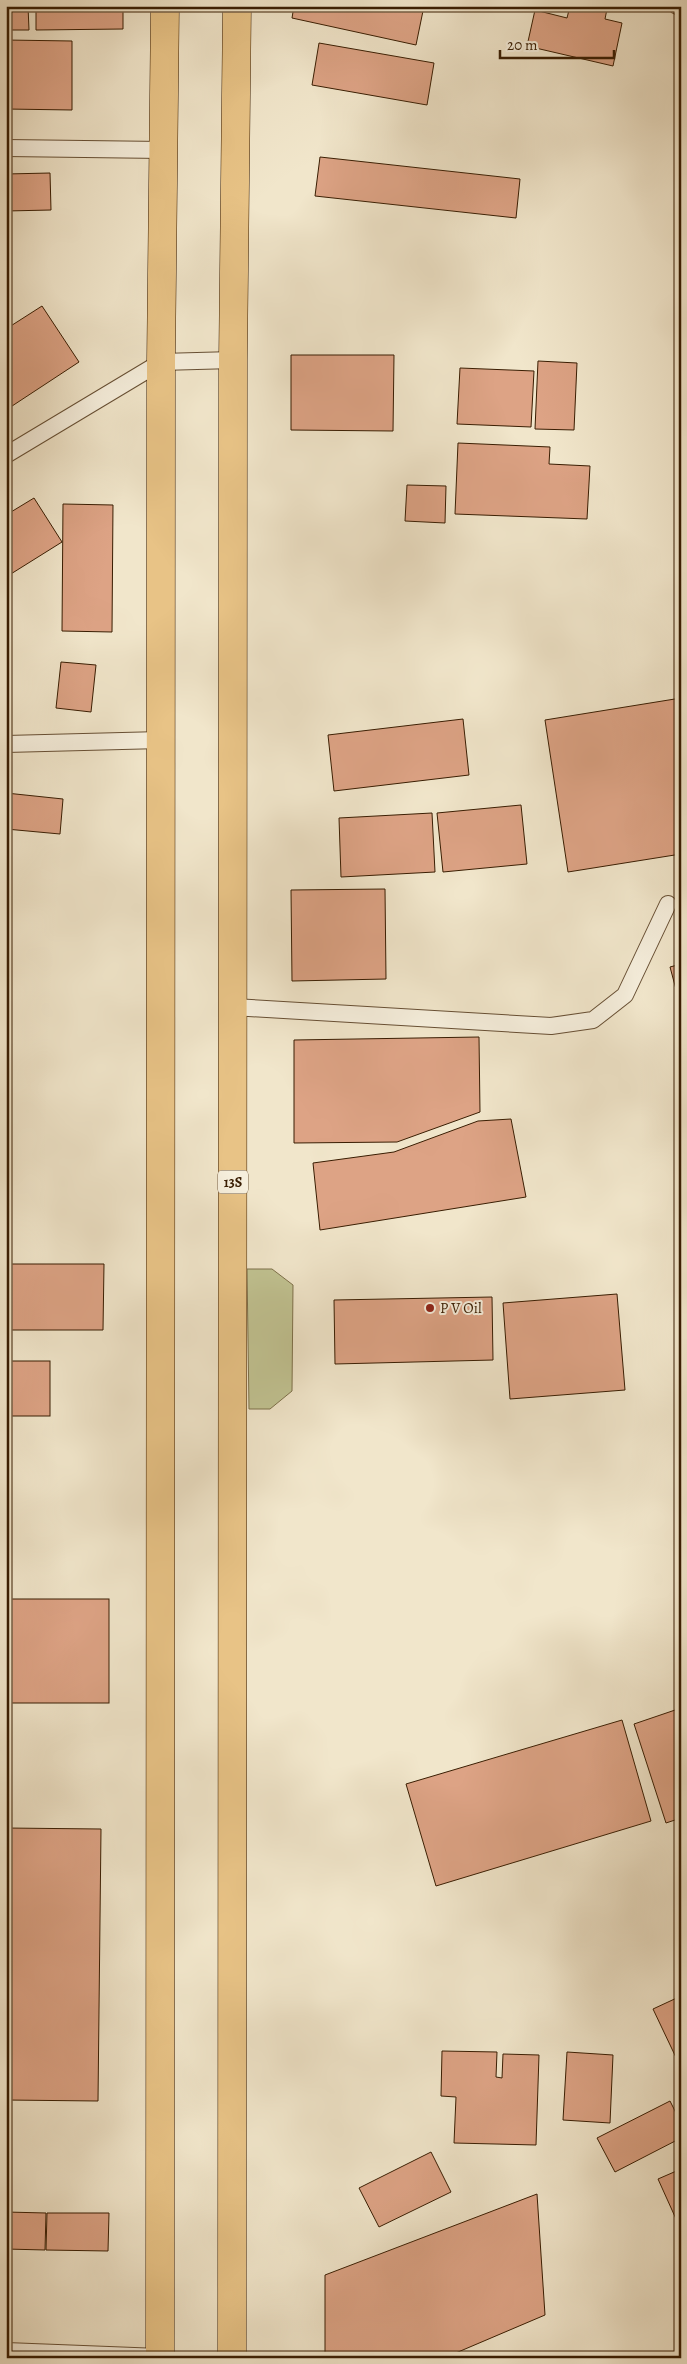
<svg xmlns="http://www.w3.org/2000/svg" width="687" height="2364" font-family="Alegreya,serif">
	<rect width="100%" height="100%" fill="#f1e6cb"/>
	<filter id="stains"><feTurbulence type="fractalNoise" baseFrequency=".004" numOctaves="4"/><feColorMatrix values="0 0 0 0 .2 0 0 0 0 .09 0 0 0 0 .02 0 0 0 .5 -.17"/></filter>
	<radialGradient id="worn" r=".72"><stop offset=".6" stop-color="#630" stop-opacity="0"/><stop offset="1" stop-color="#630" stop-opacity=".3"/></radialGradient>
	<!-- green -->
	<path fill="#c1c392" stroke="#7d704a" d="M247,1269H272L293,1285L292,1391L270,1409H249Z"/>
	<!-- building -->
	<g fill="#dda385" stroke="#391d02">
		<path d="M6,6H28L29,30H6Z"/>
		<path d="M36,6H123V29L36,30Z"/>
		<path d="M294,6H424L416,45L292,18Z"/>
		<path d="M570,6H596L607,9L605,19L622,23L613,66L527,46L535,10L567,18Z"/>
		<path d="M6,40L72,41V110L6,109Z"/>
		<path d="M319,43L434,63L427,105L312,85Z"/>
		<path d="M320,157L520,179L516,218L315,196Z"/>
		<path d="M50,173L51,210L6,211V174Z"/>
		<path d="M42,306L79,362L6,410V329Z"/>
		<path d="M291,355H394L393,431L291,430Z"/>
		<path d="M538,361L577,363L574,430L535,429Z"/>
		<path d="M460,368L534,371L531,427L457,424Z"/>
		<path d="M458,443L550,447L549,464L590,466L587,519L455,514Z"/>
		<path d="M407,485L446,486L445,523L405,521Z"/>
		<path d="M34,498L62,542L6,577V515Z"/>
		<path d="M63,504L113,505L112,632L62,631Z"/>
		<path d="M61,662L96,665L91,712L56,708Z"/>
		<path d="M681,698V854L568,872L545,720Z"/>
		<path d="M463,719L469,775L334,791L328,735Z"/>
		<path d="M6,793L63,799L60,834L6,829Z"/>
		<path d="M521,805L527,864L443,872L437,813Z"/>
		<path d="M432,813L435,872L341,877L339,818Z"/>
		<path d="M385,889L386,979L292,981L291,890Z"/>
		<path d="M681,964V1008L670,967Z"/>
		<path d="M479,1037L480,1112L397,1142L294,1143V1040Z"/>
		<path d="M511,1119L526,1197L320,1230L313,1163L394,1152L478,1121Z"/>
		<path d="M6,1264H104L103,1330H6Z"/>
		<path d="M617,1294L625,1390L510,1399L503,1303Z"/>
		<path d="M492,1297L493,1360L335,1364L334,1300Z"/>
		<rect x="6" y="1361" width="44" height="55"/>
		<rect x="6" y="1599" width="103" height="104"/>
		<path d="M681,1708V1818L666,1823L634,1724Z"/>
		<path d="M622,1720L651,1821L436,1886L406,1784Z"/>
		<path d="M6,1828L101,1829L98,2101L6,2100Z"/>
		<path d="M681,1996V2068L653,2009Z"/>
		<path d="M442,2051L497,2052L496,2077L502,2078L503,2054L539,2055L536,2145L454,2143L456,2097L441,2096Z"/>
		<path d="M567,2052L613,2055L610,2123L563,2120Z"/>
		<path d="M670,2101L681,2123V2138L615,2172L597,2138Z"/>
		<path d="M431,2152L451,2192L379,2227L359,2188Z"/>
		<path d="M681,2169V2230L658,2179Z"/>
		<path d="M537,2194L545,2315L444,2358H325V2275Z"/>
		<path d="M6,2212L46,2213L45,2250L6,2249Z"/>
		<path d="M47,2213H109L108,2251L46,2250Z"/>
	</g>
	<g fill="none" stroke-linecap="round" stroke-linejoin="round">
		<defs>
			<g id="service">
				<path d="M677,6L681,7"/>
				<path d="M6,148L163,150"/>
				<path d="M6,455L161,362L233,360"/>
				<path d="M6,744L161,740"/>
				<path d="M233,1007L551,1026L593,1020L625,995L668,904"/>
				<path d="M6,2351L160,2357"/>
			</g>
			<g id="trunk">
				<path d="M160,2358L161,362L165,6"/>
				<path d="M232,2358L233,360L237,6"/>
			</g>
		</defs>
		<!-- service casing -->
		<use href="#service" stroke="#674f34" stroke-width="18"/>
		<!-- trunk casing -->
		<use href="#trunk" stroke="#391d02" stroke-width="29"/>
		<!-- service -->
		<use href="#service" stroke="#f6efdd" stroke-width="16"/>
		<!-- trunk -->
		<use href="#trunk" stroke="#e8c386" stroke-width="28"/>
	</g>
	<!-- markers -->
	<circle fill="#8f2418" stroke="#f6efdd" stroke-width="2" cx="430" cy="1308" r="5"/>
	<g text-anchor="middle" dominant-baseline="central" stroke-width="4" stroke-linejoin="round" paint-order="stroke">
		<!-- shield labels -->
		<rect fill="#f6efdd" stroke="#725c44" stroke-width="1" x="218" y="1170.5" width="30" height="23" rx="4"/>
		<g font-size="14" font-weight="bold" fill="#391d02">
			<text x="233" y="1182">13S</text>
		</g>
		<!-- poi labels -->
		<g font-size="15" fill="#391d02" stroke="#f6efdd" text-anchor="start">
			<text x="440" y="1308">P V Oil</text>
		</g>
	</g>
	<!-- margin -->
	<rect width="687" height="2364" fill="none" stroke="#f1e6cb" stroke-width="25"/>
	<rect x="8" y="8" width="672" height="2349" fill="none" stroke="#391d02" stroke-width="2.5"/>
	<rect x="12" y="12" width="662" height="2339" fill="none" stroke="#391d02"/>
	<!-- scale -->
	<path d="M500 50v8h114v-8" fill="none" stroke="#391d02" stroke-width="2.5"/>
	<text x="507" y="50" font-size="15" fill="#391d02" stroke="#f6efdd" stroke-width="4" paint-order="stroke">20 m</text>
	<rect width="100%" height="100%" filter="url(#stains)"/>
	<rect width="100%" height="100%" fill="url(#worn)"/>
</svg>
